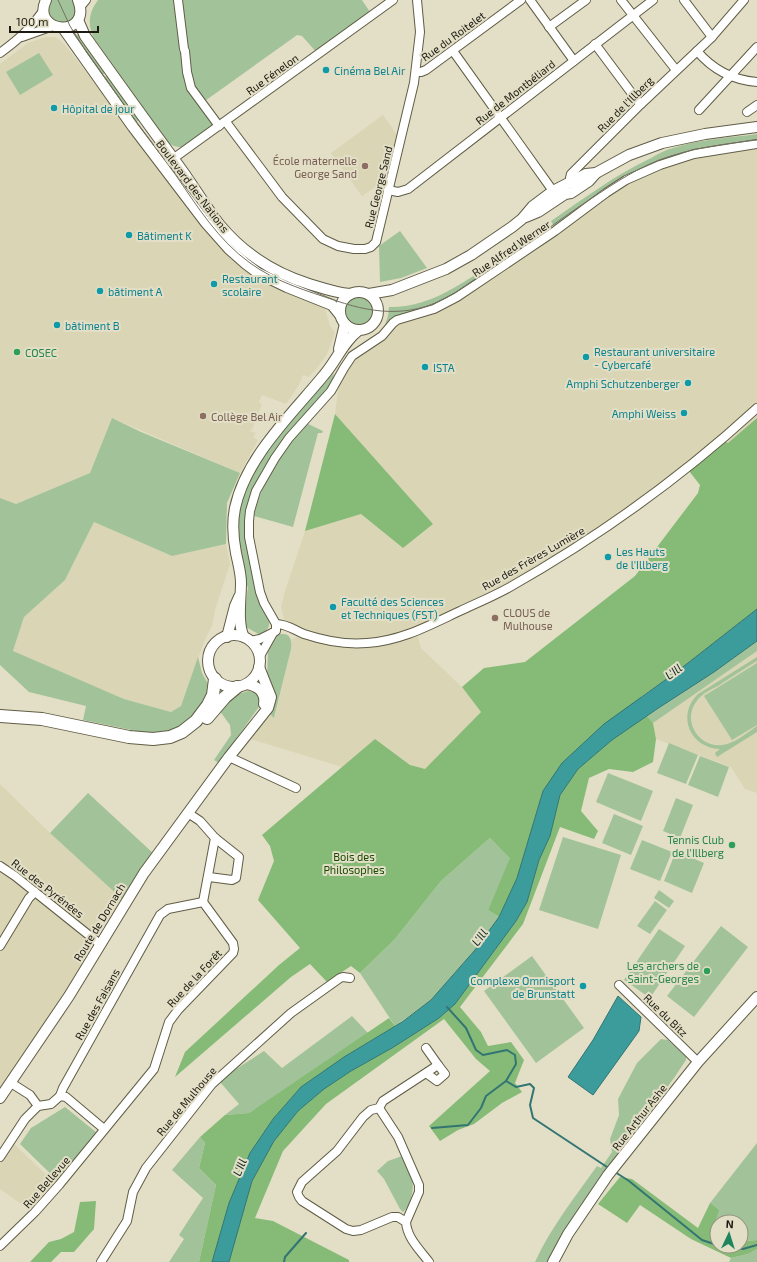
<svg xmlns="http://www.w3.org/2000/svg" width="757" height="1262" font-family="'Exo 2',sans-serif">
	<rect width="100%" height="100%" fill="#e3dfc6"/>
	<!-- built -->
	<g fill="#dad5b5">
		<path d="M45,37H56L66,46L208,233L235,261L272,284L325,309L330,326L335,333L327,354L317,368L309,377L303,375L299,385L286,404L262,395L259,402L262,404L252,430L251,429L250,431L256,433L253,437L258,440L240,473L112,418L90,473L16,504L0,498V64L28,43Z"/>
		<path d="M383,115L397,135L387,179L362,196L331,153Z"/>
		<path d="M757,148V418L728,443L591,533L503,586L415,628L421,648L462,687L481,712L425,770L410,765L375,739L342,767L251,739L270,714L275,717L291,649V639L315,632L284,620L281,607L285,591L305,531L361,514L403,548L433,524L335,414L339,384L352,360L380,341L388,337L393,329L398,324L433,314L455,304L494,278L617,190L639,177L658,169L696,156Z"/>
		<path d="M94,522L172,556L226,544L230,564L215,610L212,626L204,642L181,706L171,712L124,699L13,652L24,617L65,580Z"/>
		<path d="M757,651V793L745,789L731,767L656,739L653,723Z"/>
		<path d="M0,784L50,833L122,899L89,947L77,978L0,1090Z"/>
		<path d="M13,1143L56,1184L30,1210L0,1189V1162Z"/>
	</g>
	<!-- green -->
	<g fill="#a2c399">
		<path d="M51,0H72C84,17 61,35 48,13Z"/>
		<path d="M98,0H362L372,15L318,54L302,36L297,35L293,38L202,103L219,126L188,149L174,146L168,143L94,38C87,24 89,12 98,0Z"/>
		<path d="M81,32L108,71L99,77L73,38Z"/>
		<path d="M39,53L53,75L20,95L6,72Z"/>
		<path d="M108,75L140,120L135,122L104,78Z"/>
		<path d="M757,134V141L646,169L555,228L551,221C583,199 615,175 651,158C658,154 665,150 673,148C700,139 729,138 757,134Z"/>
		<path d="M548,224L551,228L513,255L510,250Z"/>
		<path d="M400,231L427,268L401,278L380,282L379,246Z"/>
		<path d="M507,253L511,259L451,299L387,326L385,325L388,316L389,307C434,308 471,277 507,253Z"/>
		<circle cx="358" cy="311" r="15"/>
		<path d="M334,373L332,386L302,417L247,513L269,618C270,627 268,631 260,635L246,627L244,619L248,587L246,585L238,542V517L243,494L257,466L282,429Z"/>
		<path d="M112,418L141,432L240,473L227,503L226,544L172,556L94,522L65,580L24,617L13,651L124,699L171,712L181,706L198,657L202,673L208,684L207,696L189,722L173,730L151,734L83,720L86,706L29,692L0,665V498L16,504L90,473Z"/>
		<path d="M306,423L323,431L322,433H318L293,527L254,516C261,481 285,450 306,423Z"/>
		<path d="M281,634C291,633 292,641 291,649L274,718L270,714L257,732L270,708L267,678L268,650L275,637Z"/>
		<path d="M757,641V651L653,723L647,716L714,672Z"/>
		<path d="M757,657V661C744,669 731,677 718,686C710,690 701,694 696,702C682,721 699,748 722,745C734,744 747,733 757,726V732L717,757L715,753L720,749C690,748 676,715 698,694Z"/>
		<path d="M757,663V725L732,740L704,696Z"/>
		<path d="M248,691L259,693L261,704L219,763L214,760L231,735L230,725L219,710L236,695Z"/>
		<path d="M669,743L698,755L686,784L657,773Z"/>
		<path d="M700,756L729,767L718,797L688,785Z"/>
		<path d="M608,773L653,791L641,821L596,802Z"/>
		<path d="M88,793L154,854L122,899L50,833Z"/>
		<path d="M676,798L693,805L680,838L663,831Z"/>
		<path d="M614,814L643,826L631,855L602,843Z"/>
		<path d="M563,837L621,855L598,929L539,910Z"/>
		<path d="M490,838L511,858L488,910L499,917L475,950L431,1000L395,1026L360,973L395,939L441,881Z"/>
		<path d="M642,840L672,852L660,881L630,869Z"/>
		<path d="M676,851L704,863L692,893L664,881Z"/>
		<path d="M659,890L674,901L669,908L654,898Z"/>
		<path d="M655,901L667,910L650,934L637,926Z"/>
		<path d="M721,926L748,947L694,1017L667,996Z"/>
		<path d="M659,929L685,946L650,998L624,980Z"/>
		<path d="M532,956L584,1028L536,1063L484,991Z"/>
		<path d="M352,1016L368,1033L249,1113L225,1115L239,1104L220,1082L233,1071L264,1051L282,1068Z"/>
		<path d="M661,1039L668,1040L686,1057V1060L674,1078C630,1138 582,1196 547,1262H535C551,1227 575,1197 597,1166L601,1168L612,1152L610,1139L619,1115L618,1099L637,1063Z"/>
		<path d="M65,1107L97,1133L58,1181L20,1144L31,1128Z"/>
		<path d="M200,1137L205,1143L199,1168L216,1185L199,1262H169L184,1239L179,1235L203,1198L172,1170Z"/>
		<path d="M757,1143V1240L746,1241L741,1238V1222H717V1223L715,1222L710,1203Z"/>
		<path d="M402,1156C410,1174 417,1182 410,1201C408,1206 407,1209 403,1212L400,1209L384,1179L377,1171L388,1161Z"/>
		<path d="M757,1249V1262H729L731,1258L748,1254Z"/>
	</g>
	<!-- forest -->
	<g fill="#85bb77">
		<path d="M335,414L433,524L403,548L361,514L305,531Z"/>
		<path d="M757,418V609L679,670L642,696L543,791L517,878L499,917L488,910L510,858L490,838L441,881L395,939L360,973L351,966L327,982L310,964L291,977L175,1077L185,1052L279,965L300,948L258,900L274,861L270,846L262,835L375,739L410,765L425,769L481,712L462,687L484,668L525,662L635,576L698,493L700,485L689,471L723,441L728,443Z"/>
		<path d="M647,716L653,723L656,739L653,762L633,772L609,769L589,778L581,811L598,831L594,839L560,827L523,924L460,1007L481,1032L488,1046L511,1042L524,1060L515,1083L522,1092L502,1103L474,1124L458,1130L440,1141L429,1126L490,1071L476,1059L444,1019L326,1104L283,1151L255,1218L273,1221L349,1260V1262H229L252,1181L274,1141L298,1111L324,1089L351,1071L392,1048L439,1018L455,1004L516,921L527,902L539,860L550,836L560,795L578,769L612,740Z"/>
		<path d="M389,1018L395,1026L344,1057L301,1087L273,1119L250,1153L229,1203L212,1262H199L216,1185L199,1168L205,1143L200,1137L225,1115L249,1113Z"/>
		<path d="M620,1177L632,1179L698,1228L710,1203L719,1210L715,1222L717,1223V1246H741V1238L746,1241L757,1240V1249L748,1254L731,1258L691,1239L640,1205L627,1223L598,1204Z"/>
		<path d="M96,1201L94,1229L74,1252H61L51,1262H30L49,1242L61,1239L74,1232L80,1202Z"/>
	</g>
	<!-- water -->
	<g fill="#3c9c9c" stroke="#327572">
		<path d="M757,609V641L714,672L657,709L612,740L578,769L560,795L550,836L539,860L527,902L516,921L455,1004L439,1018L392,1048L351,1071L324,1089L298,1111L274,1141L252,1181L229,1262H212L229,1203L250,1153L273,1119L301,1087L344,1057L402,1022L431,1000L475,950L499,917L517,878L543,791L562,763L604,724L679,670Z"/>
		<path d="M618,996L641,1017L639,1031L593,1095L568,1077L593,1040Z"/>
	</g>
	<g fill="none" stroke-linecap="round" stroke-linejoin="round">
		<!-- stream -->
		<g stroke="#327572" stroke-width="2">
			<path d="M506,1081L516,1087L530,1084L534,1088L530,1105L533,1118L610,1169"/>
			<path d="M432,1128L468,1125L481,1108L486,1096L506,1081L516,1064L515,1055L507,1050L483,1055L476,1050L466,1028L447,1007"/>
			<path d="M615,1172L629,1181L702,1240L717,1245"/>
			<path d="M723,1246L743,1249L757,1245"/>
			<path d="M284,1262L285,1257L306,1233"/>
		</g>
		<defs>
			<g id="minor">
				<path d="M178,0L184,49"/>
				<path d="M530,0L574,61"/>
				<path d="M621,0L676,70"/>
				<path d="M684,0L712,37"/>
				<path d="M81,6L86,0"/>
				<path d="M549,27L586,0"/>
				<path d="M22,37L53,26"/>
				<path d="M595,44L636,99L641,104"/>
				<path d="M185,51L187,72L191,88L219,126"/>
				<path d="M453,51L553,191"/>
				<path d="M697,51C713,70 732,80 757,82"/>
				<path d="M0,53C19,39 29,30 43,11"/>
				<path d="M416,72H421L426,70L521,0"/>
				<path d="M699,110L757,47"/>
				<path d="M747,112L757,105"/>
				<path d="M226,122L282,197L323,239L338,246L354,249H365L371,247L376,242L414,83L420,32L417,0"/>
				<path d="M163,166L393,0"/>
				<path d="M571,181L570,178L571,174L641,104L712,37L744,0"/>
				<path d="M388,190L398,192L408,189L653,0"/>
				<path d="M276,624L264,603L260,592L249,537V521L250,511L256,491L275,458L289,438L331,391L344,368L352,356L382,336L393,323L397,320L434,309L457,297L555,231L606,193L626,180L660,165L694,154L757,144"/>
				<path d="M250,641L260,639L276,631V624C287,624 294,630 304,634C325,641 345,645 367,643C401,641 430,625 460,611C477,603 494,596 510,587C598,537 682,477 757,408"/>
				<path d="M260,656L273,633"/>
				<path d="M229,757L296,788"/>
				<path d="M188,813L200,821L215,838L239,857L236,878L232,880L209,877"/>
				<path d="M0,866L15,876L100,944"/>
				<path d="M203,902L215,838"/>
				<path d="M0,946L29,898L35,892"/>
				<path d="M619,985L698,1062"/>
				<path d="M426,1048L438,1065"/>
				<path d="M426,1073L437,1081L445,1074L438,1065L383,1101L379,1108L371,1110L363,1117L337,1151L302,1182L297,1192L299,1197L302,1201L346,1229L353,1231L361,1230L392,1217H398L406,1222C407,1238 420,1250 429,1262"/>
				<path d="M11,1083L30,1095L38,1106"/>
				<path d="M379,1108L398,1137L419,1185V1192L406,1222"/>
				<path d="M104,1129L66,1097L60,1096L63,1088L160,915L168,909L203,902"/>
				<path d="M0,1157L25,1119L38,1106L51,1104L60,1096"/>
				<path d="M0,1246L35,1212L59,1185L154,1069L169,1022L178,1010L233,953L234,949L233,943L203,902"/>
				<path d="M101,1262L127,1221L133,1192L146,1168L212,1084L291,1013L340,978L343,977L350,978"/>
			</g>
			<g id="major">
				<path d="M46,0C30,34 93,39 78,0"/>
				<path d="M78,20L85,36C115,78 145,120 176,162C191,182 204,204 219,224C243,253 274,273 309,284C322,288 336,293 350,294"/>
				<path d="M63,28L133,127L206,223L229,249L246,264L258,273L287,287L332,305L340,315"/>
				<path d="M526,217L538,212L565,194L571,193L589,181L596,173"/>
				<circle cx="359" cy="311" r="19"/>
				<path d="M369,294L392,290L446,269L471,255L512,227L522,219L533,206L553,191L586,174L596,173L629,155L662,143L705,134L757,127"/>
				<path d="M339,349L345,324"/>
				<circle cx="234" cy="661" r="26"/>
				<path d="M227,637L235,606L239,597"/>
				<path d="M244,637C237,624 241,599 241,583C241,573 238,563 236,553C233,538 232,523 235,508C246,457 292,414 324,375C337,360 343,342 359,330"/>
				<path d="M247,684C258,686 266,692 264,704"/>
				<path d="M0,1098L69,996L144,873L229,757L268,708L270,701L271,697L259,667"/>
				<path d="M553,1262L568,1234L608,1175L698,1062L757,997"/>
			</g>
			<g id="highway">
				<path d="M0,716L42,719L129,737L153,739L170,737L182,732L196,721L208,705L213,695L215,679"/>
				<path d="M207,718L225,697L237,687"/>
			</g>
		</defs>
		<!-- minor casing -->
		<use href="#minor" stroke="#605d46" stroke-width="10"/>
		<!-- major casing -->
		<use href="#major" stroke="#605d46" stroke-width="12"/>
		<!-- highway casing -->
		<use href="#highway" stroke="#605d46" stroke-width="14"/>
		<!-- minor -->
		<use href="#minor" stroke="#fff" stroke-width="8"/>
		<!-- major -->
		<use href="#major" stroke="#fff" stroke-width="10"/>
		<!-- highway -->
		<use href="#highway" stroke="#fff" stroke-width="12"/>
		<!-- tram -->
		<path stroke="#747161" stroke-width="1" d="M58,0L70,26L87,53C116,94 145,134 175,174C197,206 218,240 250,263C276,282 307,291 337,301C378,315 415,317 453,294C497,267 538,235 580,206C606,189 631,171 659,160C691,148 724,144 757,140"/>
	</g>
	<!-- markers -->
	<g fill="#0f9aa8" stroke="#e3dfc6" stroke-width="1.5">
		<circle cx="326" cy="70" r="4"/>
		<circle cx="54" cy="108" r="4"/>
		<circle cx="129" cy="235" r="4"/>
		<circle cx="214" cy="284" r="4"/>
		<circle cx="100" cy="291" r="4"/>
		<circle cx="57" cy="325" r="4"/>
		<circle cx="586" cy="357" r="4"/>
		<circle cx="425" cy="367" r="4"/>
		<circle cx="688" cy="383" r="4"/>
		<circle cx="684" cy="413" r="4"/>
		<circle cx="608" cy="557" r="4"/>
		<circle cx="333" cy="607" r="4"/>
		<circle cx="583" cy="986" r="4"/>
	</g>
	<g fill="#8d6e63" stroke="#e3dfc6" stroke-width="1.5">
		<circle cx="365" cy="166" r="4"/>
		<circle cx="203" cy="416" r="4"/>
		<circle cx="495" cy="618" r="4"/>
	</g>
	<g fill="#2e9e5b" stroke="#e3dfc6" stroke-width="1.5">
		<circle cx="17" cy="352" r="4"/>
		<circle cx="732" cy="845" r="4"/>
		<circle cx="707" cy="971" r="4"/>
	</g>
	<g text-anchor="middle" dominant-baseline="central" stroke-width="4" stroke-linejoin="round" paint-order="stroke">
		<!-- street labels -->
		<g font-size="11" fill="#1c1a11" stroke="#e3dfc6">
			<text transform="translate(453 36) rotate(-36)">Rue du Roitelet</text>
			<text transform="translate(272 74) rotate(-36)">Rue Fénelon</text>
			<text transform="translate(515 92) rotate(-38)">Rue de Montbéliard</text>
			<text transform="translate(625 104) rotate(-45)">Rue de l'Illberg</text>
			<text transform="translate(193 186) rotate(53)">Boulevard des Nations</text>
			<text transform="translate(378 187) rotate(-76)">Rue George Sand</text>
			<text transform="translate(511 248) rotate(-34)">Rue Alfred Werner</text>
			<text transform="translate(533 558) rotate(-30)">Rue des Frères Lumière</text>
			<text transform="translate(48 888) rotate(38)">Rue des Pyrénées</text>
			<text transform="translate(99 922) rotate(-59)">Route de Dornach</text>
			<text transform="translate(194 978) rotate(-47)">Rue de la Forêt</text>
			<text transform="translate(97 1004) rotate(-61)">Rue des Faisans</text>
			<text transform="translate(666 1015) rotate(44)">Rue du Bitz</text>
			<text transform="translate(186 1101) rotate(-50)">Rue de Mulhouse</text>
			<text transform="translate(639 1117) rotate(-52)">Rue Arthur Ashe</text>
			<text transform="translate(46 1182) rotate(-49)">Rue Bellevue</text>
		</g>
		<!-- culture labels -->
		<g font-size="11" fill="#0d838f" stroke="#e3dfc6" text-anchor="start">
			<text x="334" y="70">Cinéma Bel Air</text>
			<text x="62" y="108">Hôpital de jour</text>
			<text x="137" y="235">Bâtiment K</text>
			<text x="222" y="278">Restaurant<tspan x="222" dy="13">scolaire</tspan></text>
			<text x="108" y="291">bâtiment A</text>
			<text x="65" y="325">bâtiment B</text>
			<text x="594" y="351">Restaurant universitaire<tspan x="594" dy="13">- Cybercafé</tspan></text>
			<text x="433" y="367">ISTA</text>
			<text x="680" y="383" text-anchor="end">Amphi Schutzenberger</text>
			<text x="676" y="413" text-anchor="end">Amphi Weiss</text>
			<text x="616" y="551">Les Hauts<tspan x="616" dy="13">de l'Illberg</tspan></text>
			<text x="341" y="601">Faculté des Sciences<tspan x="341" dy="13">et Techniques (FST)</tspan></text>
			<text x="575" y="980" text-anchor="end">Complexe Omnisport<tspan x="575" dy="13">de Brunstatt</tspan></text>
		</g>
		<!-- education labels -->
		<g font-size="11" fill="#785e54" stroke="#e3dfc6" text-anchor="start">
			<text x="357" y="160" text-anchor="end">École maternelle<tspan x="357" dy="13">George Sand</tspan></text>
			<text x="211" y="416">Collège Bel Air</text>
			<text x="503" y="612">CLOUS de<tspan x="503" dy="13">Mulhouse</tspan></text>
		</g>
		<!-- leisure labels -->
		<g font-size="11" fill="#27864d" stroke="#e3dfc6" text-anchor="end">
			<text x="25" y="352" text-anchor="start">COSEC</text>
			<text x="724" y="839">Tennis Club<tspan x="724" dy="13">de l'Illberg</tspan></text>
			<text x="699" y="965">Les archers de<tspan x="699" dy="13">Saint-Georges</tspan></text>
		</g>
		<!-- park labels -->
		<g font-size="11" fill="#164a02" stroke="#e3dfc6">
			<text x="354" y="856">Bois des<tspan x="354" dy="13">Philosophes</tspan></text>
		</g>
		<!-- water labels -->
		<g font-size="12" font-style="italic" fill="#182e2e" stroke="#e3dfc6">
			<text transform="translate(673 671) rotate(-37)">L'Ill</text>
			<text transform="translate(479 937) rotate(-54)">L'Ill</text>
			<text transform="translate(239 1167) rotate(-68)">L'Ill</text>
		</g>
	</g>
	<!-- north arrow -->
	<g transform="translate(729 1234) rotate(4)"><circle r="19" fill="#e3dfc6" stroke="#93907e"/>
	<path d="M0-3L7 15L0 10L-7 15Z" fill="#1e855f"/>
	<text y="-6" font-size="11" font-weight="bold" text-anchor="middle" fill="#1c1a11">N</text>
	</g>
	<!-- scale -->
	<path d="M10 26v6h88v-6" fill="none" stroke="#1c1a11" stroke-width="2"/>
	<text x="16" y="26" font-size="12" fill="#1c1a11" stroke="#e3dfc6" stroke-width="3" paint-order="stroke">100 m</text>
</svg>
